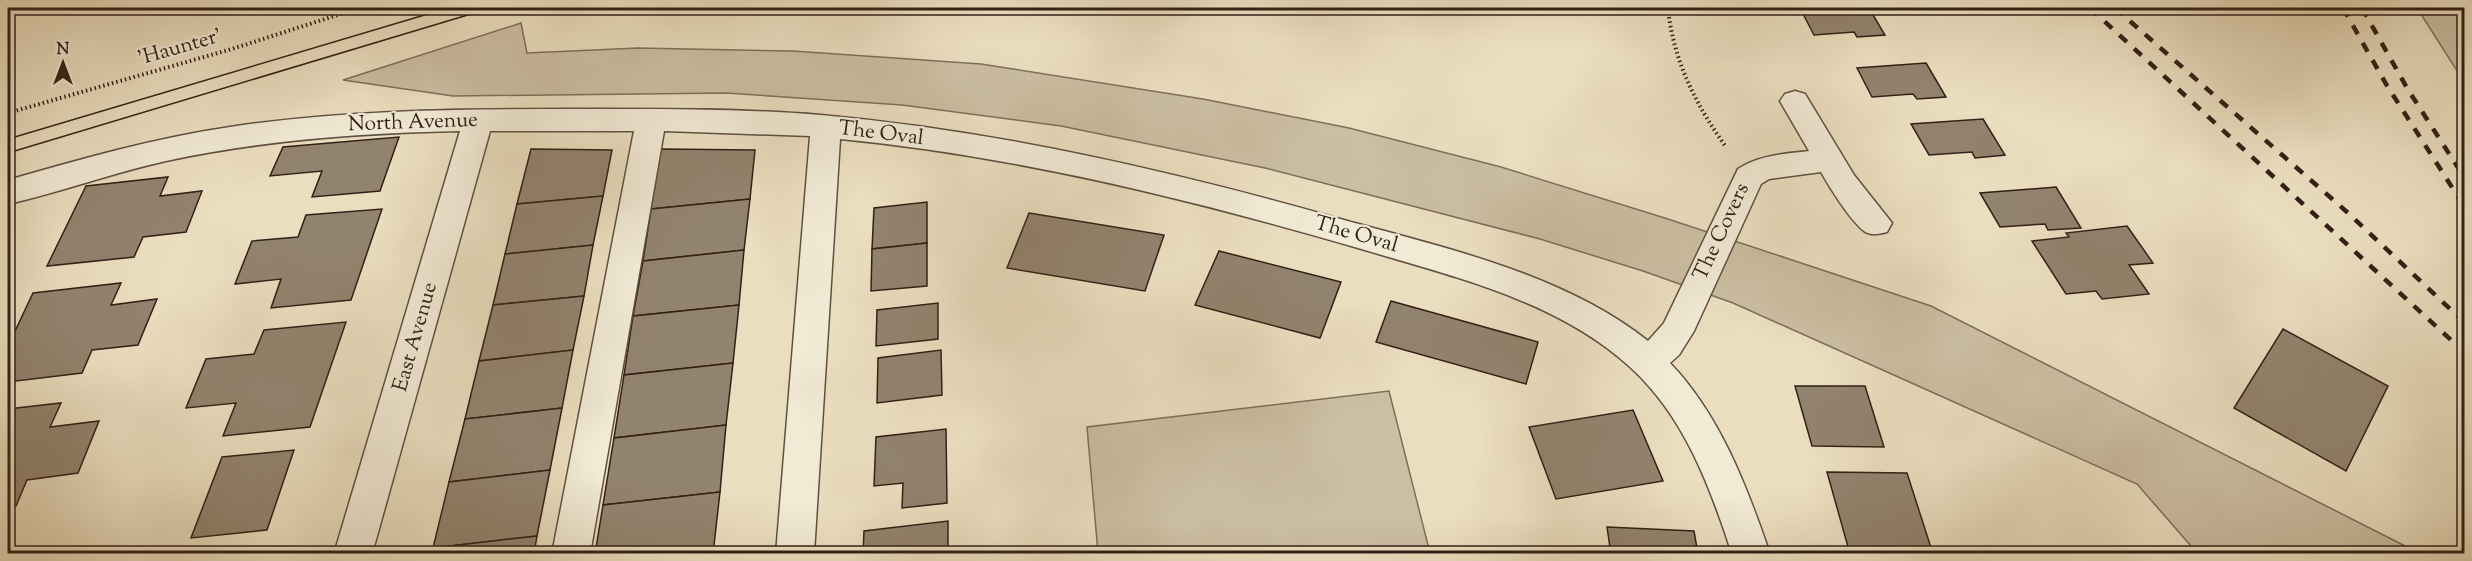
<svg xmlns="http://www.w3.org/2000/svg" width="2472" height="561" font-family="'Sorts Mill Goudy',serif">
	<rect width="100%" height="100%" fill="#eadebf"/>
	<filter id="stains"><feTurbulence type="fractalNoise" baseFrequency=".00333" numOctaves="4"/><feColorMatrix values="0 0 0 0 .2 0 0 0 0 .09 0 0 0 0 .02 0 0 0 .5 -.17"/></filter>
	<radialGradient id="worn" r=".72"><stop offset=".6" stop-color="#630" stop-opacity="0"/><stop offset="1" stop-color="#630" stop-opacity=".3"/></radialGradient>
	<!-- green -->
	<g fill="#cbbea2" stroke="#7e6f5c" stroke-width="1.5">
		<path d="M2417,8H2464V82L2463,80Z"/>
		<path d="M521,23L527,53L638,48L793,51L981,64L1203,99L1349,128L1501,167L1668,219L1931,306L2419,553H2197L2137,484L1733,303L1643,271L1540,239L1265,168L1061,126L902,105L726,93L453,96L343,80Z"/>
		<path d="M1389,391L1430,553H1098L1087,427Z"/>
	</g>
	<!-- building -->
	<g fill="#92836e" stroke="#322017" stroke-width="1.5">
		<path d="M1800,8H1869L1885,35L1857,37L1854,32L1814,35Z"/>
		<path d="M1926,63L1946,97L1917,99L1913,94L1872,97L1857,68Z"/>
		<path d="M1983,119L2005,155L1975,158L1972,152L1929,155L1911,124Z"/>
		<path d="M399,137L380,191L312,197L322,171L270,176L283,147Z"/>
		<path d="M531,149L612,150L603,196L517,204Z"/>
		<path d="M661,149L755,150L750,199L651,209Z"/>
		<path d="M168,177L160,196L202,191L186,232L143,237L134,257L47,266L86,186Z"/>
		<path d="M2056,187L2081,228L2048,230L2045,224L2000,227L1980,193Z"/>
		<path d="M603,196L593,245L505,254L517,204Z"/>
		<path d="M750,199L744,250L643,261L651,209Z"/>
		<path d="M927,202V243L872,249L874,208Z"/>
		<path d="M382,209L351,300L271,308L281,279L235,284L252,241L298,237L306,215Z"/>
		<path d="M1029,213L1164,235L1145,291L1007,268Z"/>
		<path d="M2127,226L2153,263L2129,265L2149,294L2102,299L2096,291L2066,294L2032,241L2069,237L2066,233Z"/>
		<path d="M927,243V286L871,291L872,249Z"/>
		<path d="M593,245L584,296L493,305L505,254Z"/>
		<path d="M744,250L739,305L633,316L643,261Z"/>
		<path d="M1219,251L1341,282L1320,338L1195,305Z"/>
		<path d="M121,283L111,305L157,299L138,345L92,350L82,373L8,382V346L33,293Z"/>
		<path d="M584,296L573,350L479,361L493,305Z"/>
		<path d="M1391,301L1538,342L1526,384L1376,342Z"/>
		<path d="M938,303V339L876,346L877,310Z"/>
		<path d="M739,305L733,363L624,375L633,316Z"/>
		<path d="M346,322L310,427L223,436L236,403L186,408L206,359L254,354L264,330Z"/>
		<path d="M2283,329L2388,386L2346,471L2234,408Z"/>
		<path d="M573,350L562,408L465,419L479,361Z"/>
		<path d="M941,350L942,395L877,403L878,358Z"/>
		<path d="M733,363L726,425L614,438L624,375Z"/>
		<path d="M1795,386H1865L1884,447L1812,446Z"/>
		<path d="M61,403L50,427L99,421L78,473L27,480L16,506L8,507V409Z"/>
		<path d="M562,408L550,470L449,482L465,419Z"/>
		<path d="M1633,410L1663,481L1556,499L1529,427Z"/>
		<path d="M726,425L720,492L603,505L614,438Z"/>
		<path d="M946,429L947,503L902,508L903,483L874,486L876,437Z"/>
		<path d="M294,450L267,530L191,538L222,457Z"/>
		<path d="M550,470L537,536L433,548L449,482Z"/>
		<path d="M1827,472L1907,473L1933,554H1850Z"/>
		<path d="M720,492L713,554H595L603,505Z"/>
		<path d="M948,521V554H863L864,531Z"/>
		<path d="M1607,527L1694,531L1698,554H1611Z"/>
		<path d="M537,536L534,554H432L433,548Z"/>
	</g>
	<g fill="none" stroke-linecap="round" stroke-linejoin="round">
		<defs>
			<path id="minor" d="M1795,91L1805,94L1854,175L1892,223L1887,232C1879,234 1871,236 1864,231C1850,220 1830,188 1821,172L1769,179L1761,184L1694,331L1679,355L1670,363C1720,415 1747,487 1770,554H1732C1710,486 1684,416 1630,367C1557,300 1451,276 1358,248C1189,199 1016,156 840,139L814,554H776L810,136L664,131L590,554H552L634,131H490L372,554H334L460,131C361,133 262,140 166,161C112,173 61,192 8,204V180C81,159 155,138 230,127C342,110 455,109 568,109C652,109 737,108 821,115C998,131 1173,171 1344,220C1445,248 1564,274 1648,341L1664,323L1738,169C1759,155 1784,154 1809,151L1780,101L1785,94Z"/>
		</defs>
		<!-- minor casing -->
		<use href="#minor" stroke="#605041" stroke-width="3"/>
		<!-- path -->
		<g stroke="#322017" stroke-width="4" stroke-dasharray="1.5 3" stroke-linecap="butt">
			<path d="M1668,8C1673,60 1696,105 1726,147"/>
			<path d="M8,113L232,49L359,8"/>
		</g>
		<!-- minor -->
		<use href="#minor" fill="#f1ead5" fill-rule="evenodd"/>
		<!-- tram -->
		<g stroke="#322017" stroke-width="1.5">
			<path d="M8,139L448,8"/>
			<path d="M8,153L491,8"/>
		</g>
		<!-- rail -->
		<g stroke="#322017" stroke-width="4.5" stroke-dasharray="10 10" stroke-linecap="butt">
			<path d="M2090,8L2464,352"/>
			<path d="M2115,8L2347,212L2464,322"/>
			<path d="M2343,8L2386,84L2464,206"/>
			<path d="M2362,8L2407,88L2464,177"/>
		</g>
	</g>
	<g text-anchor="middle" dominant-baseline="central" stroke-width="4.5" stroke-linejoin="round" paint-order="stroke">
		<!-- street labels -->
		<g font-size="21" fill="#322017" stroke="#f1ead5">
			<text transform="translate(180 48) rotate(-16)">'Haunter'</text>
			<text transform="translate(413 123) rotate(-2)">North Avenue</text>
			<text transform="translate(881 134) rotate(7)">The Oval</text>
			<text transform="translate(1722 232) rotate(-65)">The Covers</text>
			<text transform="translate(1356 235) rotate(16)">The Oval</text>
			<text transform="translate(416 337) rotate(-74)">East Avenue</text>
		</g>
	</g>
	<!-- margin -->
	<rect width="2472" height="561" fill="none" stroke="#eadebf" stroke-width="30"/>
	<rect x="9" y="9" width="2454" height="543" fill="none" stroke="#322017" stroke-width="3"/>
	<rect x="15" y="15" width="2442" height="531" fill="none" stroke="#322017" stroke-width="1.5"/>
	<!-- north arrow -->
	<g transform="translate(63 63)" stroke="#f1ead5" stroke-width="4.5" paint-order="stroke">
	<path d="M0-4.5L10 22L0 15L-10 22Z" fill="#322017"/>
	<text y="-9" font-size="16" font-weight="bold" text-anchor="middle" fill="#322017">N</text>
	</g>
	<rect width="100%" height="100%" filter="url(#stains)"/>
	<rect width="100%" height="100%" fill="url(#worn)"/>
</svg>
